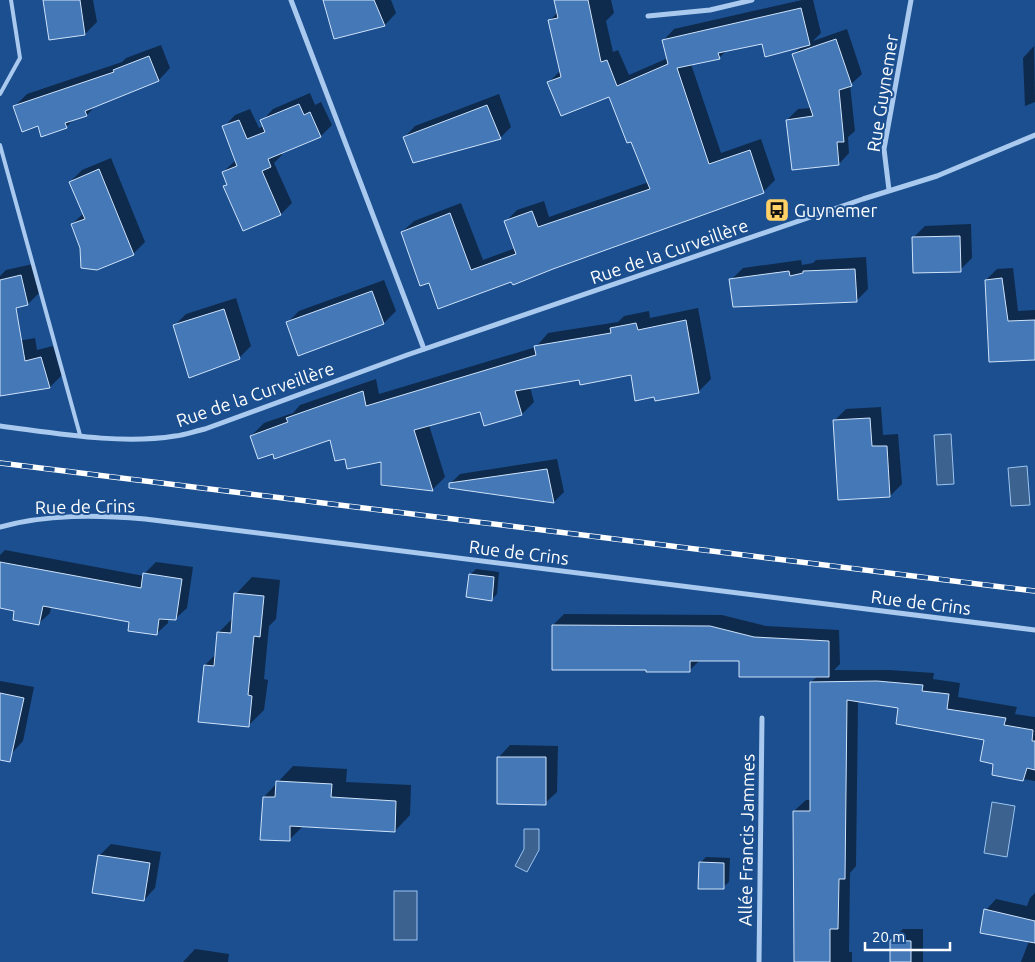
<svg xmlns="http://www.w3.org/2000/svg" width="1035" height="962" font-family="Ubuntu,sans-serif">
	<rect width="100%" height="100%" fill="#1b4f8f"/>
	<!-- water -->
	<g fill="#3c6290" stroke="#9cc4f0">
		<path d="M951,434L954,484L937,485L934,435Z"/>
		<path d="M1027,466L1030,505L1011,506L1008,468Z"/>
		<path d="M992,802L1015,806L1007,857L984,853Z"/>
		<path d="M524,829H539V850L527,872L515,866L524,849Z"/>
		<rect x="394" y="891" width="23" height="49"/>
	</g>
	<!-- shadow -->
	<g fill="#0007">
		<path d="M44,0H93L97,22L85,34Z"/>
		<path d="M324,0H391L396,13L385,25L335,38Z"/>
		<path d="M555,0H611L614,13L606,21L613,52L618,50L629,75L668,58L663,41L674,29L802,0H813L821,33L813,41L847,29L862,74L850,85L855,131L848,137L849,153L839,164L787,120L798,109L812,108L794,54L802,46L763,43L727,50L719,58L691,64L721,153L761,139L775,180L763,192L512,280L430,281L402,232L414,221L461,203L483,260L515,248L505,222L517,210L544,201L549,217L649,182L631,140L610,96L549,82L561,70L550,20L558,12Z"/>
		<path d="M161,45L170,68L159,80L96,105L87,115L74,119L66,127L38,125L15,106L27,94L122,62L126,58Z"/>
		<path d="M1034,46L1035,102L1025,106L1023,58Z"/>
		<path d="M310,93L315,105L321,102L332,125L321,136L281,152L282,155L274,163L292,203L281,214L225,187L228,184L223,172L236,160L224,127L235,115L250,109L259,128L264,126L262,121L273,109Z"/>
		<path d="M499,94L511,127L500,138H404L415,126Z"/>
		<path d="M111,158L145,242L133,254L81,247L72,224L84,213L70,182L82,170Z"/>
		<path d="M971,224L972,258L960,270L913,238L925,226Z"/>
		<path d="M866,257L868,289L856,301L731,280L743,268L801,260L802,265L813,263L816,260Z"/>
		<path d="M33,264L40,292L28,304L0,311V276L6,270Z"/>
		<path d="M1013,268L1018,311L1035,310V359L991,361L986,280L997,269Z"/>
		<path d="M384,280L396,311L384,323L299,354L287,323L299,311Z"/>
		<path d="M236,298L251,346L239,358L174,326L186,314Z"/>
		<path d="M698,308L711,379L698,392L656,396L632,374L580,379L530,387L534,402L522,414L485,425L481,410L429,425L445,477L433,489L382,484L383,460L345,458L331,439L274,453L251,436L264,423L293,413L300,405L376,379L379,394L536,347L548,333L618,322L624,316L649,311L650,318Z"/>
		<path d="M35,338L37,350L53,346L62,375L50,387L0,395V344Z"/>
		<path d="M881,407L883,435L898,434L902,484L890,496L834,421L846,409Z"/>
		<path d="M557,459L564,492L554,502L450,487V484L460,474Z"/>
		<path d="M5,550L144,576L145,573L156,562L193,567L187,608L175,619H168V623L156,634L131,621L51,607L50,613L38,624L16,610L0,607V555Z"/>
		<path d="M476,569L499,572L497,594L492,599L470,575Z"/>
		<path d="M252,577L280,580L276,619L269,626L264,679L268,680L264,710L248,726L205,665L216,654L219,632L234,617L236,594Z"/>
		<path d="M564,614L722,615L766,626L839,630L840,664L834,670H889L934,673L933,679L960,683L958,697L1017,707L1015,714L1035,717V781L993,774L995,763L985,739L900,707L858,700L856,866L850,873L849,952H852V962H794V811L806,800H811V682L818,676L741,660H700L689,671L647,668L553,625Z"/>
		<path d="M0,681L34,687L23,741L12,753L0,750Z"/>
		<path d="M510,745L558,746L557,792L545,803L499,757Z"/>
		<path d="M293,766L347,769L346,782L411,785L410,815L395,831L304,825L289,840L264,797Z"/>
		<path d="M111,844L161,852L155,888L144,900L99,856Z"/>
		<path d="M706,857L730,858L729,882L723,887L700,863Z"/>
		<path d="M1035,893V962H1021L1029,941L986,910L996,899L1027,906L1030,898Z"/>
		<path d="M903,929H923V962H891V940Z"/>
		<path d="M195,949L229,954L228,962H183Z"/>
	</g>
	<!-- building -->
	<g fill="#4478b7" stroke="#cfe3fa">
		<path d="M43,0H80L85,35L49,40Z"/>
		<path d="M323,0H374L385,26L334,39Z"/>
		<path d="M554,0H588L601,62L607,60L617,86L668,64L662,40L801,8L810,45L765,57L762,44L718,53L720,59L677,68L709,164L750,150L764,193L553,269L513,285L511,282L438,309L429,283L420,286L401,232L450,213L471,270L516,254L504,221L532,211L538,227L650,189L631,142L627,143L609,97L561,116L547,82L561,77L548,20L558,18Z"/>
		<path d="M836,39L852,86L839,90L844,142H837L839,165L792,170L786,120L813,116L792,54Z"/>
		<path d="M149,56L159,81L85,111L87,116L65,123L67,128L41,137L38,126L22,132L13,106L114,72L113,70Z"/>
		<path d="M299,104L304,115L310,112L321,137L268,159L271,167L262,171L281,215L243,231L223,186L227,185L222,172L237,166L222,126L239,120L247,139L265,132L260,120Z"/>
		<path d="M487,105L501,139L413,163L403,137Z"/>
		<path d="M99,169L134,255L97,270L81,268L80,248L71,224L85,219L69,182Z"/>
		<path d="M960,236L961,272L913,273L912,237Z"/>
		<path d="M855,269L857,302L733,307L729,279L789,271L790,276L803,273V271Z"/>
		<path d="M21,275L28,305L16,308L25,361L41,357L50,388L0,396V280Z"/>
		<path d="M1002,278L1008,321L1035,320V360L989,362L985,280Z"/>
		<path d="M372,291L384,324L298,356L286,322Z"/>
		<path d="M224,309L240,359L189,378L173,325Z"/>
		<path d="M686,320L699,393L655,401L654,397L635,401L631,375L580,385L579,380L515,391L522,415L484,426L480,412L414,430L433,491L381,485V462L347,469L345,459L335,461L330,440L274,459L273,454L258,459L250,436L288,422L286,418L363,391L366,406L536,355L534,346L611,333L610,328L636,323L638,330Z"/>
		<path d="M870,418L872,446H887L890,497L838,500L833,420Z"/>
		<path d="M547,469L554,503L449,488V483Z"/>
		<path d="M0,562L141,588L143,573L182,579L176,620L159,619L157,635L128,631L129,622L43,606L39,625L13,620L14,611L0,608Z"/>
		<path d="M469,574L494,577L492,601L466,597Z"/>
		<path d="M234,593L264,596L260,637L254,636L248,695L252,696L249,727L198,722L204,665L214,666L217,632L231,633Z"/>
		<path d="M552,625L710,626L754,637L829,641V677H739V661H690V672H646V670H552Z"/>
		<path d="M877,681L923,685L922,691L949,694L947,709L1006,718L1004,725L1033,730L1032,741H1035V770L1027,768L1023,781L992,775L993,764L980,761L984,740L896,724L898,708L847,700L845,879H839L838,929H830V962H794L793,811H810V682Z"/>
		<path d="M0,693L24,698L10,762L0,760Z"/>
		<path d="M497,757H546V805L497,804Z"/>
		<path d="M276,781L332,784L331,797L396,801L395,832L290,826V841L260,840L263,797H275Z"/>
		<path d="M98,855L150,863L144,901L92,893Z"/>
		<path d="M699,862L724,863V889H698Z"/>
		<path d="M984,909L1035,921V943L980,933Z"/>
		<path d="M890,940L911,941V962H890Z"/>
	</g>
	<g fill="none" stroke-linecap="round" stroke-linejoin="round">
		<!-- service -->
		<g stroke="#a9c9ee" stroke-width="4">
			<path d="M0,94L20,58L11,0"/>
			<path d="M0,145L80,435"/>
		</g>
		<!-- minor -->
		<g stroke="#a9c9ee" stroke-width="5">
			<path d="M291,0L424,349"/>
			<path d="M648,16L710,10L752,0"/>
			<path d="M889,190L884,149L911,0"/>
			<path d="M0,426C55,433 120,445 175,436C185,435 195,431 205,429L407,355L863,199L937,176L1035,135"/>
			<path d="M0,527C47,514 97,515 145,519L1035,630"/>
			<path d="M759,962L762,718"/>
		</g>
		<defs>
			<path id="rail" d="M0,463L1035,591"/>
		</defs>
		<!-- rail casing -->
		<use href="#rail" stroke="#fff" stroke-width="5.5"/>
		<!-- rail -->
		<use href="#rail" stroke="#1b4f8f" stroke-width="4" stroke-dasharray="11" stroke-linecap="butt"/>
	</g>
	<!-- icons -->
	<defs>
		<symbol id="bus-square" viewBox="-11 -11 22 22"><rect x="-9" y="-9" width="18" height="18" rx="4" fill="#ffd166" stroke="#1b4f8f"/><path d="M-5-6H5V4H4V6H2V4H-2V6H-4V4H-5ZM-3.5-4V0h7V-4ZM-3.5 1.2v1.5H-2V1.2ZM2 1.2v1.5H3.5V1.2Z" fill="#111"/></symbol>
	</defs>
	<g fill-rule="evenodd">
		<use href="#bus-square" x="763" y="196" width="28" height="28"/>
	</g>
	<g text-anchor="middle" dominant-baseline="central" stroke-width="4" stroke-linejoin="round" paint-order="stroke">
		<!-- street labels -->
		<g font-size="18" fill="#fff" stroke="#1b4f8f">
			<text transform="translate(882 93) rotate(-81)">Rue Guynemer</text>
			<text transform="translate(669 251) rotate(-19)">Rue de la Curveillère</text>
			<text transform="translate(255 394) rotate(-19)">Rue de la Curveillère</text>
			<text transform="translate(85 506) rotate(-1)">Rue de Crins</text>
			<text transform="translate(519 552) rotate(7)">Rue de Crins</text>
			<text transform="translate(921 602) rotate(7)">Rue de Crins</text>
			<text transform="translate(746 840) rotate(-89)">Allée Francis Jammes</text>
		</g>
		<!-- poi labels -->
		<g font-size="18" fill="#fff" stroke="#1b4f8f" text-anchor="start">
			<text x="794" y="210">Guynemer</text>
		</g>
	</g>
	<!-- scale -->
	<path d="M865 942v8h85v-8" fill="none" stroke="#ffffff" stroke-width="2.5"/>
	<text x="872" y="942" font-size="15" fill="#ffffff" stroke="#1b4f8f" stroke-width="4" paint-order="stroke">20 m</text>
</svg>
